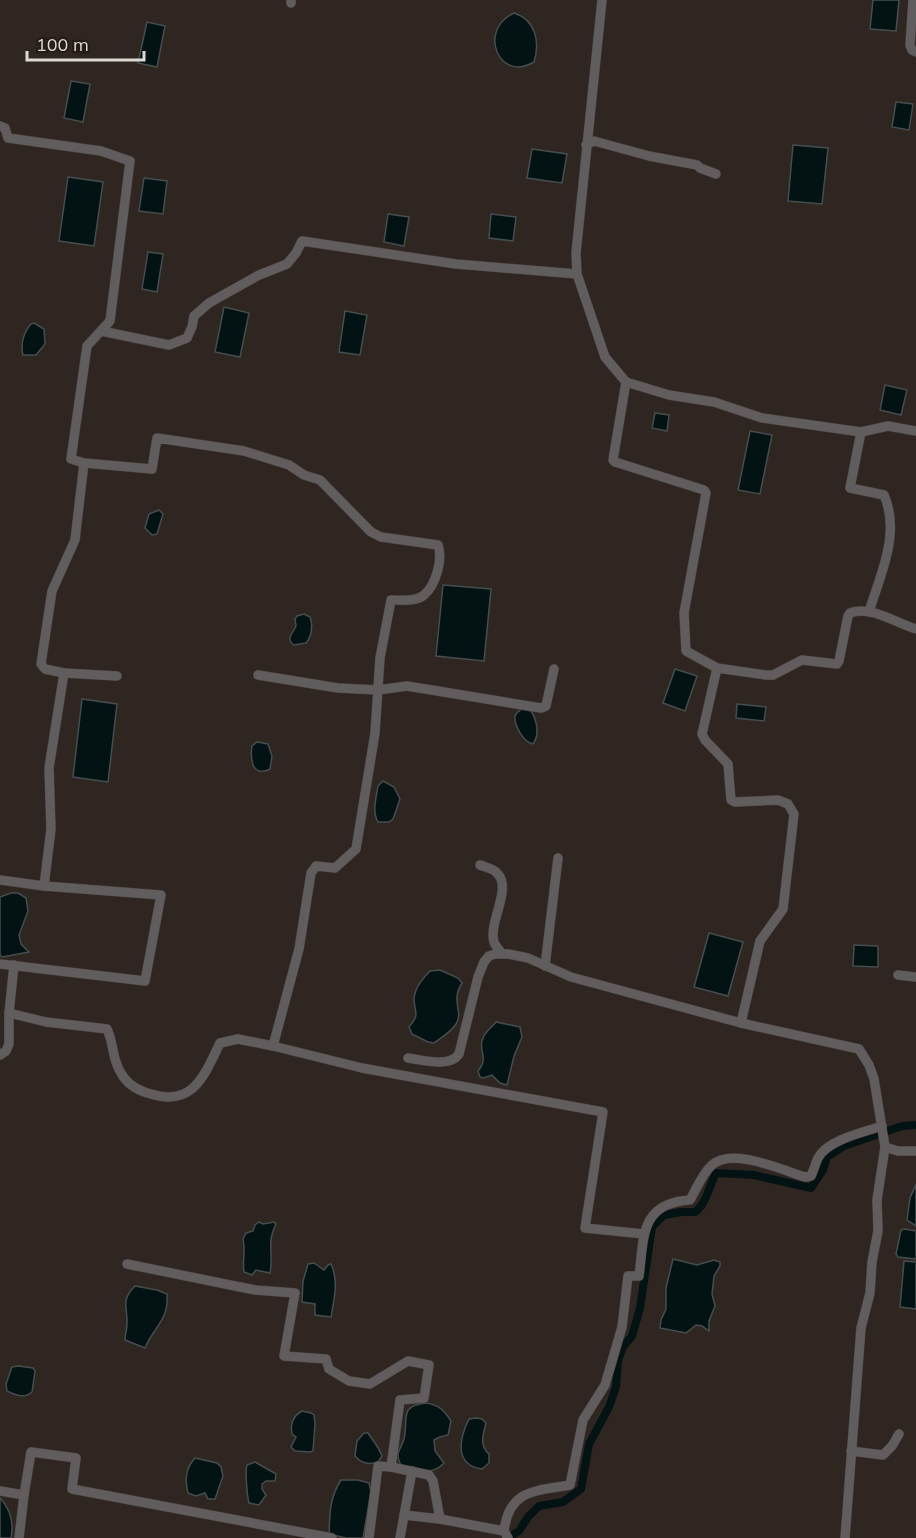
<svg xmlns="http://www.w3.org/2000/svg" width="916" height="1538" font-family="Mulish,sans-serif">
	<rect width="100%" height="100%" fill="#2f2622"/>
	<!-- water -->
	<g fill="#031213" stroke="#454e4e" stroke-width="1.5">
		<path d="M873,0H899L896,31L870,29Z"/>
		<path d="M514,13C536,20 540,42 534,62C499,83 477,30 514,13Z"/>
		<path d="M147,22L165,26L157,67L138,63Z"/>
		<path d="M71,81L90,84L83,122L64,118Z"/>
		<path d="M896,102L913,104L909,130L892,127Z"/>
		<path d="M793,145L828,148L822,204L788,201Z"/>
		<path d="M532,149L567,154L562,183L527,178Z"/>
		<path d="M68,177L103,182L94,246L59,241Z"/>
		<path d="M144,178L167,181L163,214L139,211Z"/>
		<path d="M388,214L409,217L404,246L384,242Z"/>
		<path d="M491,214L516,217L513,241L489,238Z"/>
		<path d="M148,252L163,254L157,292L142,289Z"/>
		<path d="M224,307L249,313L240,357L215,352Z"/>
		<path d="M345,311L367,315L360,355L339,352Z"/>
		<path d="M34,323L44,329L45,344L36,355H23C20,344 24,332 31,324Z"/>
		<path d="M885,385L907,390L901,415L880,410Z"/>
		<path d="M655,413L669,415L667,431L652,428Z"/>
		<path d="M750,431L772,435L760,494L738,490Z"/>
		<path d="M159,510L163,514L157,534L152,535L145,528L149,514Z"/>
		<path d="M443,585L491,589L484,661L436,656Z"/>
		<path d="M304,614L310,617C313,625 312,636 306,643L294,645C285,639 293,633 296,626L295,619L297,616Z"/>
		<path d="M675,669L697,676L685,711L663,703Z"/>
		<path d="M82,699L117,704L108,782L73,777Z"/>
		<path d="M737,704L766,707L764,721L736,718Z"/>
		<path d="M522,709L531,711C537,720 540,735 533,744C523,742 514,725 515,716C516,712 519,711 522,709Z"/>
		<path d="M257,742L268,744L272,756L270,769C252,778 250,759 252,746Z"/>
		<path d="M383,781L394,787L400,799L393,819L389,822H378C372,812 376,798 378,786Z"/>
		<path d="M11,893H18L26,898L28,911L19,935L21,944L29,952L2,957L0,955V897Z"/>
		<path d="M709,933L743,942L728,996L694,987Z"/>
		<path d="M854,945L878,946V967L853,966Z"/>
		<path d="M440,970L458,978L462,983C450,1002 464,1011 456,1024C451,1032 441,1038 434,1043L428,1042L412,1034L409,1027C420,1014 415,1014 414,1000C414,989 423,978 430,971Z"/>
		<path d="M496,1022L520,1027L522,1037L514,1056L507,1085L500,1083L492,1075L483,1078L480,1077L478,1071C490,1057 477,1051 483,1038C485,1032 492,1027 496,1022Z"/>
		<path d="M916,1184V1226L907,1220L910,1198Z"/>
		<path d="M259,1222L263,1224L274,1222L276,1224C266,1242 274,1254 270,1273L256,1270L252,1275L244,1272C242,1261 246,1250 243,1239L246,1233L253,1231L255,1225Z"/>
		<path d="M905,1229L916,1231V1259L898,1257L896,1254L901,1230Z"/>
		<path d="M673,1259L697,1265L714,1260L720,1262V1266L714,1276L712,1294L715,1306L709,1321V1331L702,1326L696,1325L686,1333L660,1328L661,1320L666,1309V1288Z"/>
		<path d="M904,1261L916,1262V1309L900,1307Z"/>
		<path d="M314,1263L324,1270L328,1265L331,1264C339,1281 334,1299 331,1317L315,1315V1304L302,1302L303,1281L308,1264Z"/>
		<path d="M135,1286L157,1290L167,1294C169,1321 154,1326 145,1348L125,1340C125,1334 127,1330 127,1324C128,1307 120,1301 135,1286Z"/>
		<path d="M18,1366L33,1368L35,1371L32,1392C24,1399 16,1395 7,1391L6,1384L12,1367Z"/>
		<path d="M426,1403C439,1405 444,1410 451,1421L448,1435L440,1437L434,1440L435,1451L444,1463C431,1477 418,1469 401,1465C394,1452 401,1450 404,1439C409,1419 398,1406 426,1403Z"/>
		<path d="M302,1411L311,1413L314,1415L315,1424L313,1451L310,1452L295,1451L291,1447L296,1437L292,1434C290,1424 293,1416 302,1411Z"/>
		<path d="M476,1418L482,1419L486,1423C483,1435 479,1445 489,1454V1463L482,1469C454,1465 459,1439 469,1419Z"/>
		<path d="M364,1433H368C373,1441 379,1447 382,1456L378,1462C369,1465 361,1463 355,1456L357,1441Z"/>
		<path d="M195,1458L217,1463L221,1467L223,1476L215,1499H208L205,1493L196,1496L188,1493C185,1480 185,1469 195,1458Z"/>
		<path d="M255,1462L276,1474L275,1481H266L262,1484V1489L266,1495L259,1505L249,1503C247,1496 245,1471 247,1465Z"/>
		<path d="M341,1480H358L369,1483L371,1492L363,1538H346L329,1534C330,1513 329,1499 341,1480Z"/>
		<path d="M0,1498C11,1510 14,1523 11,1538H0Z"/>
	</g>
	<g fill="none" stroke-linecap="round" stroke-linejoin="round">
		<!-- canal -->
		<path stroke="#031213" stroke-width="8" d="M508,1538L519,1531L528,1517L539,1506L563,1502L581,1489L589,1444L609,1407L616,1387L618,1361L623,1347L632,1336L640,1308L652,1227L664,1215L681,1212H695C707,1203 709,1186 716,1173L754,1175L811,1188L823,1170L827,1157L844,1146L902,1126L916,1125"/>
		<defs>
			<g id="minor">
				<path d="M602,0L576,253L577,274L605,357L626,382L669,395L714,402L762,418L861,432L888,426L916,431"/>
				<path d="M913,0L910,45L912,50L916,52"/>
				<path d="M291,3V0"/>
				<path d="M0,126L5,128L8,138L101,151L130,161L110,321L87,346L71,459L84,463"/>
				<path d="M586,145L594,141L649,156L697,165L700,168L716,174"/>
				<path d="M101,331L169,345L187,338L192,327L194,316L209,303L259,275L287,264L296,253L302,241L456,264L577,274"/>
				<path d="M626,382L613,460L615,462L704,490L706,493L684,613L686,651L717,668L766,675H773L802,660L837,664L839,661L848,616L850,613C870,605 896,623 916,629"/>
				<path d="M861,432L850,488L884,495C901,534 880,575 869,612"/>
				<path d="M717,668L702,734L705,740L728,764L731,800L735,802L778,800L788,804L794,814L783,909L760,941L741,1023"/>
				<path d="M64,673L117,676"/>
				<path d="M258,675L338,688L378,690L407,686L541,708L546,706L554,669"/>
				<path d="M480,865C485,867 494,869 497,873C513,888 488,922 494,942C495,946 500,950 502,954"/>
				<path d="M0,880L44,886L51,829L49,768L64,673L45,669L41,664L52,591L75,540L84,463L152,469L157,438L244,451L289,465L304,475L320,480L371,532L381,537L438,545C443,559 436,585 424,595C416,602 401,600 391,600L380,658L375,733L356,849L335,868L316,866L311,873L299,949L273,1046L362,1068L603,1112L585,1228L644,1234"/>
				<path d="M0,964L145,981L161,895L44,886"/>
				<path d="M545,966L558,858"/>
				<path d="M898,975L916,977"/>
				<path d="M9,1013L46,1022L107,1029C114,1043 112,1060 121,1073C127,1084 139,1091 151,1094C193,1107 204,1076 220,1043L238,1039L273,1046"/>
				<path d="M0,1055L6,1051L9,1044V1013L14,965"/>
				<path d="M408,1058C423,1060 450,1068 459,1054L478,977L484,962L489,956L495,954H508L528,958L571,977L741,1023L859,1049L869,1065L874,1079L885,1147L877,1200L878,1231L872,1262L870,1293L861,1328L845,1538"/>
				<path d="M885,1147L898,1151H916"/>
				<path d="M127,1264L255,1290L295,1293L284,1356L326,1359L329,1369L349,1381L370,1384L408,1361L429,1365L424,1398L400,1400L391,1467L429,1475L433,1481L440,1519L504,1531"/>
				<path d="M851,1451L883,1455L892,1446L899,1434"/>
				<path d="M0,1491L24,1495L19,1538"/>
				<path d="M24,1495L31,1452L76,1458L72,1489L332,1538"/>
				<path d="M404,1515L440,1519"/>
				<path d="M369,1538L378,1466L391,1467"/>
				<path d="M400,1538L412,1471"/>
				<path d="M508,1538L504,1531C509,1489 536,1491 570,1485L583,1420L605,1385L622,1327L628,1276H639C644,1237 640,1203 690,1200C697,1188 702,1174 712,1165C732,1147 782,1170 805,1177L811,1176C814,1170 815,1164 818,1158C827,1140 864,1132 882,1126"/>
			</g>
		</defs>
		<!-- minor casing -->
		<use href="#minor" stroke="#4b433f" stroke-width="10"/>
		<!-- minor -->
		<use href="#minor" stroke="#615c5e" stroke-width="9"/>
	</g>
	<!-- scale -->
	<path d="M27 51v9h117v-9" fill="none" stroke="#dfd9d6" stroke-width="3"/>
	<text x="36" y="51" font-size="18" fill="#dfd9d6" stroke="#251c18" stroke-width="4.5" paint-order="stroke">100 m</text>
</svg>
